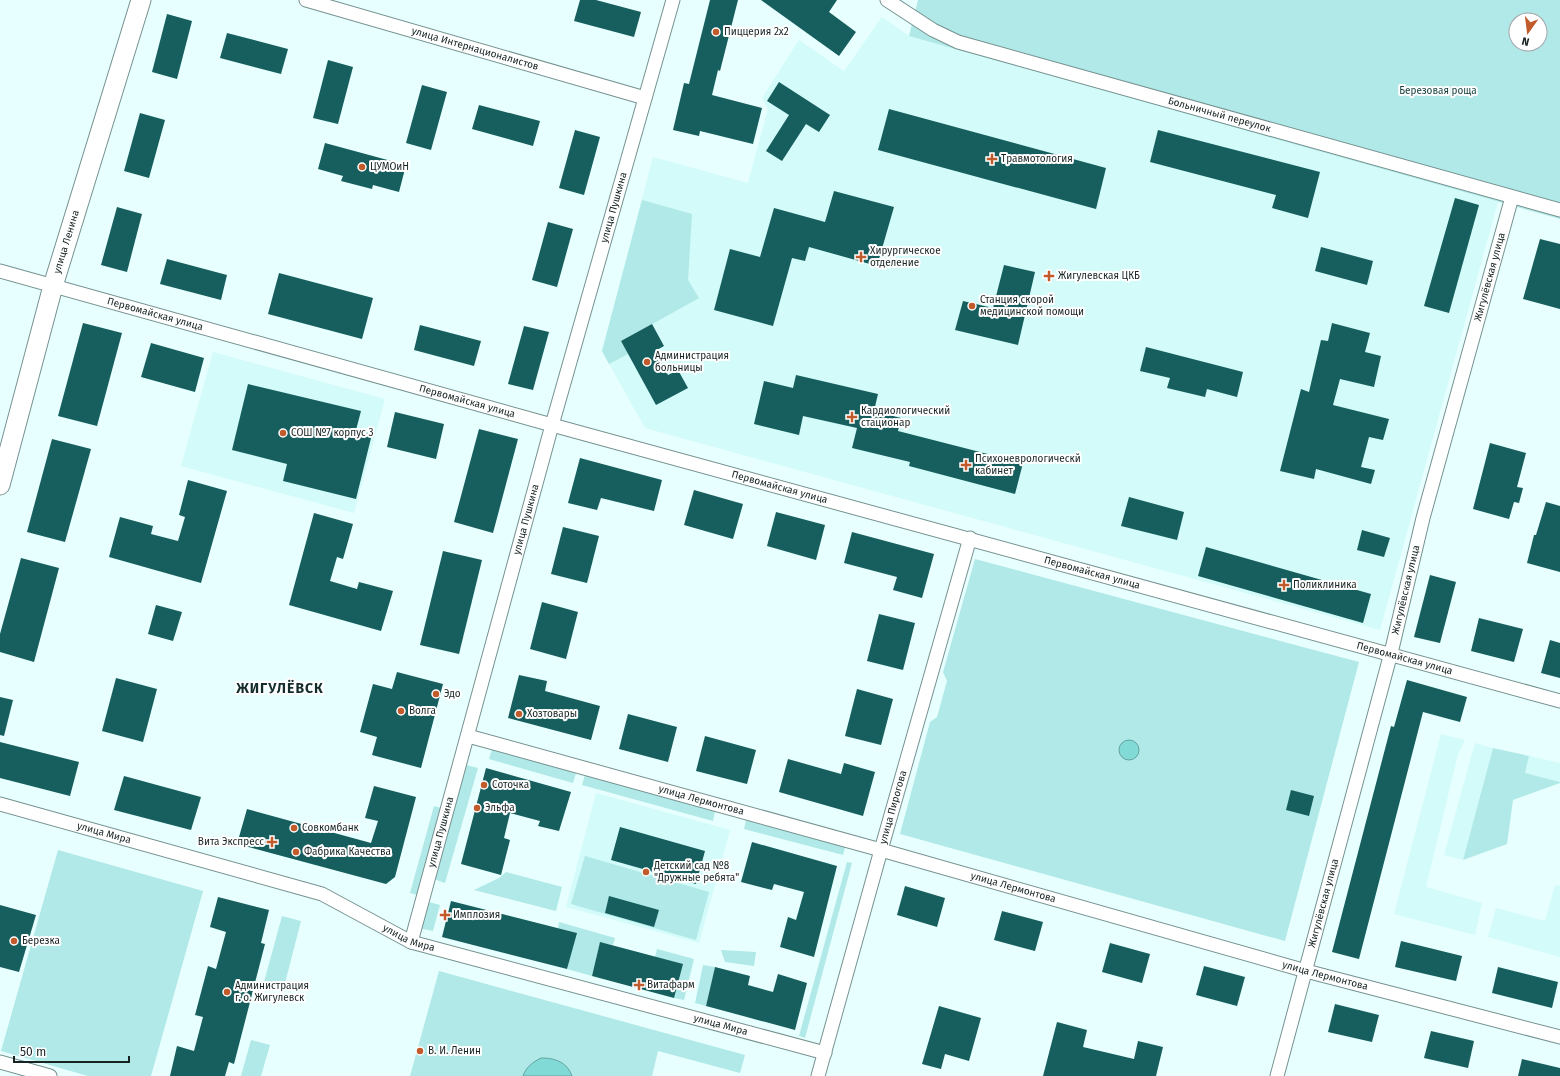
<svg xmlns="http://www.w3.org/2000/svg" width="1560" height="1076" font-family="'Fira Sans',sans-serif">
	<rect width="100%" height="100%" fill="#e7fffe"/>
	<!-- built -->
	<g fill="#d2fbf9">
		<path d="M882,17L909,36L1498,202L1380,630L645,428L602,351L653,157L748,183L768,109L762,98L799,40L844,71Z"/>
		<path d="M213,352L385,399L354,513L181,466Z"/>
		<path d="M1441,734L1465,740L1458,754L1426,887L1482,903L1475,935L1394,914Z"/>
		<path d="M1475,743L1493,748L1463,860L1444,855Z"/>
		<path d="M1529,756L1560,763V782L1525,773Z"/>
		<path d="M596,793L730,830L699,943L566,907Z"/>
		<path d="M1555,885L1560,886V957L1488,937L1496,908L1545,921Z"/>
	</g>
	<!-- green -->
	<g fill="#b0e9e7" fill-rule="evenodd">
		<path d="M918,0H1560V219L909,36ZM1516,20H1540V44H1516Z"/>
		<path d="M642,200L692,214L688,280L699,298L622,341L628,354L609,364L602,351Z"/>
		<path d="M975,559L1359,662L1285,941L900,834L930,722L937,717L947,681L943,672Z"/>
		<path d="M1493,748L1529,756L1525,773L1560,782V783L1513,800L1507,844L1463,860Z"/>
		<path d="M492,749L576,773L573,783L489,759Z"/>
		<path d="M466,765L478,768L445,883L434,879Z"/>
		<path d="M585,775L715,811L713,821L582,785Z"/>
		<path d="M434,806L445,809L421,896L410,893Z"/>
		<path d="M746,820L845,847L843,855L744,829Z"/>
		<path d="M58,850L203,891L151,1076H88L1,1051Z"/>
		<path d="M585,856L709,892L696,940L571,904Z"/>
		<path d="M847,862L852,863L805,1038L799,1036Z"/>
		<path d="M506,872L562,887L556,911L474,890L499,878Z"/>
		<path d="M425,901L440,905L433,931L418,928Z"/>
		<path d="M282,916L301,921L284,987L264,982Z"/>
		<path d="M559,922L615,938L613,945L600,943L592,976L567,969L576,933L558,928Z"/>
		<path d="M657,949L694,959L684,1000L674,998L655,957Z"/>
		<path d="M721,950L756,952L754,966L725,962Z"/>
		<path d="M703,965L715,967L706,1006L695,1003Z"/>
		<path d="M439,971L745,1055L740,1073L658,1051L652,1076H410Z"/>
		<path d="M251,1040L270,1045L261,1076H241Z"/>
	</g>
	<!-- water -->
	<g fill="#82dad7" stroke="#62a3a1">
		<circle cx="1129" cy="750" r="10"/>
		<path d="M541,1058C555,1058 567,1062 572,1076H523C526,1067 533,1062 541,1058Z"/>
	</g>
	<!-- building -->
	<g fill="#175f5e">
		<path d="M580,0H596L641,12L634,37L574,21Z"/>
		<path d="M710,0H738L720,71L718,70L712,95L762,108L753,144L700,131L699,136L673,130L684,83L689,84Z"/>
		<path d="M761,0H837L829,12L856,32L839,56Z"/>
		<path d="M167,14L192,21L177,79L152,72Z"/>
		<path d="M227,33L288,49L281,74L220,58Z"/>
		<path d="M328,60L353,67L338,124L313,118Z"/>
		<path d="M779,82L830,115L819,132L806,124L782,161L766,151L789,115L767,101Z"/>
		<path d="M422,85L447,92L431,150L406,143Z"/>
		<path d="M479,105L540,121L533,146L472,129Z"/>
		<path d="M889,109L1106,168L1096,209L878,150Z"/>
		<path d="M140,113L165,120L149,178L124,171Z"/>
		<path d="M575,130L600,137L584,195L559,188Z"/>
		<path d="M1158,130L1320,172L1308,218L1272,208L1276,195L1150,162Z"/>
		<path d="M325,143L406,165L399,192L373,185L372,189L341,181L343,176L318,169Z"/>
		<path d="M834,191L894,207L877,266L809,247L805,261L792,258L773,326L714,310L730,249L760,257L774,208L825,222Z"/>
		<path d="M1455,198L1479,205L1449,313L1424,306Z"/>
		<path d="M117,207L142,214L127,272L101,265Z"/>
		<path d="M548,222L573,229L557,287L532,280Z"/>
		<path d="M1540,239L1560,244V309L1523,299Z"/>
		<path d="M1321,247L1373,261L1367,285L1315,271Z"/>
		<path d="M167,259L227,275L221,300L160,284Z"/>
		<path d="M1004,265L1035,272L1018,345L955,330L963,301L993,308Z"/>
		<path d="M279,273L373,298L362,339L268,314Z"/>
		<path d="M83,323L122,333L97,426L58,416Z"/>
		<path d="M1332,323L1370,333L1365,352L1381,356L1374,387L1340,379L1333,405L1389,419L1383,440L1369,437L1361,467L1375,470L1371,484L1316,469L1314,479L1280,471L1301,389L1309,392L1321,340L1328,341Z"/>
		<path d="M652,324L664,346L655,351L668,375L678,370L688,388L656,405L621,341Z"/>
		<path d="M420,325L481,341L474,366L414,350Z"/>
		<path d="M524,326L549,332L533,390L508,384Z"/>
		<path d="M151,343L204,358L195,392L141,377Z"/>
		<path d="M1146,347L1243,372L1237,397L1207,389L1205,397L1167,388L1170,378L1140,371Z"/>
		<path d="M796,375L878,394L874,411L901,418L898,431L1023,463L1015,494L909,466L910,462L852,448L857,428L803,416L799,435L754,424L764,381L793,388Z"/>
		<path d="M248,384L361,411L356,430L372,434L356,499L283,481L287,464L232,450Z"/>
		<path d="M395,412L444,424L436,459L387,447Z"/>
		<path d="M479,429L518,439L493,533L454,522Z"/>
		<path d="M52,439L91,449L65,542L27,532Z"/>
		<path d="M1490,443L1526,453L1517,487L1523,488L1519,503L1514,502L1509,519L1473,509Z"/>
		<path d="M580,458L662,480L654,511L601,498L597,510L568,503Z"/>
		<path d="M188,480L227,491L201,583L109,557L120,517L153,526L151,534L178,541L185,517L179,515Z"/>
		<path d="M694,490L743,504L733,539L684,525Z"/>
		<path d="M1129,497L1184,512L1177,540L1121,526Z"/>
		<path d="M1546,502L1560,506V572L1527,563L1534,535H1536Z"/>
		<path d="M776,512L825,525L816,560L767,546Z"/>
		<path d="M314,513L353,524L343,559L337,557L330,581L357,589L359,582L393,591L381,631L289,605Z"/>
		<path d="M563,527L599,536L587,583L551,574Z"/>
		<path d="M1362,530L1390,538L1384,557L1357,550Z"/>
		<path d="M852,532L934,554L922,598L893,590L897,577L844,563Z"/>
		<path d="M1206,547L1371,594L1363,623L1198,576Z"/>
		<path d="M443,551L482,560L459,654L420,645Z"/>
		<path d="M21,558L59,568L34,662L0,652V634Z"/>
		<path d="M1430,575L1456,582L1440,643L1414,637Z"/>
		<path d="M542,602L578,612L566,659L530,649Z"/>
		<path d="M156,605L182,612L173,641L148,634Z"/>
		<path d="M879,614L915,623L903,670L867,661Z"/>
		<path d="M1479,618L1523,629L1514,662L1471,651Z"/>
		<path d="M1550,640L1560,643V678L1541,673Z"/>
		<path d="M397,672L443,684L421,768L372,755L377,737L360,732L373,684L392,689Z"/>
		<path d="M519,675L547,681L545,691L600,706L591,740L508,718Z"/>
		<path d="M116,678L157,689L143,742L102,731Z"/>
		<path d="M1407,680L1467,697L1460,722L1423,712L1359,959L1332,952L1391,726L1394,727Z"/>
		<path d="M857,689L893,699L881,745L845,736Z"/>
		<path d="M0,697L13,700L4,736L0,735Z"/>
		<path d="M628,714L677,727L668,762L619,749Z"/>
		<path d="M705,736L756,750L747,784L696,771Z"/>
		<path d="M0,742L79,762L70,796L0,778Z"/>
		<path d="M788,759L841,774L844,763L875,772L863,816L779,792Z"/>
		<path d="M486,768L571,792L559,831L538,826L540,821L510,813L504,838L510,840L501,875L461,864Z"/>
		<path d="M124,776L201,797L191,830L114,810Z"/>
		<path d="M374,786L416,797L395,877L386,884L237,844L247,809L371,843L378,821L365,818Z"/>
		<path d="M1291,790L1314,796L1309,816L1286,810Z"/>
		<path d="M620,827L705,851L696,884L611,860Z"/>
		<path d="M752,842L837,866L814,957L780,947L788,917L796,920L804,892L774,884L772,890L741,882Z"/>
		<path d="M905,886L945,898L937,927L897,915Z"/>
		<path d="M609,896L659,910L654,927L605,913Z"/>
		<path d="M218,897L269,910L261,943L265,944L234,1064L229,1062L225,1076H170L177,1046L194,1051L203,1017L195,1015L208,966L216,969L226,932L210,927Z"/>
		<path d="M451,901L577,933L567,969L442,937Z"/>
		<path d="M0,905L36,915L19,972L0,967Z"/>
		<path d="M1002,911L1043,922L1035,951L994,940Z"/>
		<path d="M1401,941L1462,956L1456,981L1395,967Z"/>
		<path d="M600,942L683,964L674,998L592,976Z"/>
		<path d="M1110,943L1150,954L1142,983L1102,972Z"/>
		<path d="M1204,966L1245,977L1237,1006L1196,995Z"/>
		<path d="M715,967L750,976L748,985L773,992L778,974L807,983L795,1030L706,1006Z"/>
		<path d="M1498,967L1558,982L1552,1008L1492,993Z"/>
		<path d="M1335,1004L1379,1015L1372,1042L1328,1032Z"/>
		<path d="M939,1006L981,1018L969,1061L945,1054L941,1069L922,1064Z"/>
		<path d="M1057,1022L1087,1030L1083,1047L1134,1059L1138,1041L1163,1047L1156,1076H1043Z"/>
		<path d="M1431,1031L1474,1041L1468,1068L1424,1058Z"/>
		<path d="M1522,1059L1560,1068V1076H1518Z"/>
	</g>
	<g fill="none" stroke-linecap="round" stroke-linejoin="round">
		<defs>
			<g id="street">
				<path id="s1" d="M306,0L645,98"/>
				<path id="s2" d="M887,0L933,30L958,42L1560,210"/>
				<path id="s3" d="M0,271L552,425L1560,701"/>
				<path id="s4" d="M468,736L881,850L1306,971L1560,1037"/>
				<path id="s5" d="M0,804L322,894L411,942L825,1053"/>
				<path id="s6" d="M411,942L552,425L673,0"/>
				<path d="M0,1062L50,1076"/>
				<path id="s7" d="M818,1076L881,850L970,538"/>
				<path id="s8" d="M1277,1076L1391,653L1423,518L1512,197"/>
			</g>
			<g id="secondary">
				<path id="s9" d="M0,485L53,286L141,0"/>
			</g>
		</defs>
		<!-- street casing -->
		<use href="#street" stroke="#769291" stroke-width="15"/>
		<!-- secondary casing -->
		<use href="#secondary" stroke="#769291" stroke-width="21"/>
		<!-- street -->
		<use href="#street" stroke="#fff" stroke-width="13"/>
		<!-- secondary -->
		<use href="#secondary" stroke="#fff" stroke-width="19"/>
	</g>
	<!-- markers -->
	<g fill="#c15b2c" stroke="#fff" stroke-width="1.5">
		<circle cx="716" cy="32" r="4"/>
		<path d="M990 153h4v4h4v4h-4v4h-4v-4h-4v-4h4z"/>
		<circle cx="362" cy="167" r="4"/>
		<path d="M859 251h4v4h4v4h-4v4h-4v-4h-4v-4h4z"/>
		<path d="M1047 270h4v4h4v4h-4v4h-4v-4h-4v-4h4z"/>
		<circle cx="972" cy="306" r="4"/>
		<circle cx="647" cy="362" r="4"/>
		<path d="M850 411h4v4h4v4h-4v4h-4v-4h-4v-4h4z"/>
		<circle cx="283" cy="433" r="4"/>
		<path d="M964 459h4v4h4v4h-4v4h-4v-4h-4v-4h4z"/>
		<path d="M1282 579h4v4h4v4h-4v4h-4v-4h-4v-4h4z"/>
		<circle cx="436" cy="694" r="4"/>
		<circle cx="401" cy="711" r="4"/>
		<circle cx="519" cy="714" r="4"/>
		<circle cx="484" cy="785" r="4"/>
		<circle cx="477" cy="808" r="4"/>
		<circle cx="294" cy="828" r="4"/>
		<path d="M270 836h4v4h4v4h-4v4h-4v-4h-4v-4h4z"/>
		<circle cx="296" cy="852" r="4"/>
		<circle cx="646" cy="872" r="4"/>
		<path d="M443 909h4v4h4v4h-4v4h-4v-4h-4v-4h4z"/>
		<circle cx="14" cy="941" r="4"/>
		<path d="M637 979h4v4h4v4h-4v4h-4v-4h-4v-4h4z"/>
		<circle cx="227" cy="992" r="4"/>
		<circle cx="420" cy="1051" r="4"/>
	</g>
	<g text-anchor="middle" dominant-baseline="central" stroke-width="4" stroke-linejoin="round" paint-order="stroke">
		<!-- poi labels -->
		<g font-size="10" fill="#172222" stroke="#fff" text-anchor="start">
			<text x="724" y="32">Пиццерия 2х2</text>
			<text x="1001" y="159">Травмотология</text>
			<text x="370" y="167">ЦУМОиН</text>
			<text x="870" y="251">Хирургическое<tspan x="870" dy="12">отделение</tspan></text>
			<text x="1058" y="276">Жигулевская ЦКБ</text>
			<text x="980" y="300">Станция скорой<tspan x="980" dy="12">медицинской помощи</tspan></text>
			<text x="655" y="356">Администрация<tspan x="655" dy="12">больницы</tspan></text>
			<text x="861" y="411">Кардиологический<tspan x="861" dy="12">стационар</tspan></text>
			<text x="291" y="433">СОШ №7 корпус 3</text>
			<text x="975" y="459">Психоневрологическй<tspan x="975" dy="12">кабинет</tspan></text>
			<text x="1293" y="585">Поликлиника</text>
			<text x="444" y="694">Эдо</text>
			<text x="409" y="711">Волга</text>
			<text x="527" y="714">Хозтовары</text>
			<text x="492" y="785">Соточка</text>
			<text x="485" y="808">Эльфа</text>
			<text x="302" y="828">Совкомбанк</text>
			<text x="264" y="842" text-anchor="end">Вита Экспресс</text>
			<text x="304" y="852">Фабрика Качества</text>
			<text x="654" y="866">Детский сад №8<tspan x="654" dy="12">"Дружные ребята"</tspan></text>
			<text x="453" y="915">Имплозия</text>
			<text x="22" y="941">Березка</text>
			<text x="647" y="985">Витафарм</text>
			<text x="235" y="986">Администрация<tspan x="235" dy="12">г. о. Жигулевск</tspan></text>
			<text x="428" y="1051">В. И. Ленин</text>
		</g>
		<!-- street labels -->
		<g font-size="10" fill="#172222" stroke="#fff">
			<text stroke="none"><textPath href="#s1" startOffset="176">улица Интернационалистов</textPath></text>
			<text stroke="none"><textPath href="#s2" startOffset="354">Больничный переулок</textPath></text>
			<text stroke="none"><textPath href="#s6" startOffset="762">улица Пушкина</textPath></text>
			<text stroke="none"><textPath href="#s9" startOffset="252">улица Ленина</textPath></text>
			<text stroke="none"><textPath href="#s8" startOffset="827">Жигулёвская улица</textPath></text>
			<text stroke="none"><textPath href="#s3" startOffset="161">Первомайская улица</textPath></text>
			<text stroke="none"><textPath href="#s3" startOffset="485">Первомайская улица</textPath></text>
			<text stroke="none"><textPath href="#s3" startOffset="809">Первомайская улица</textPath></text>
			<text stroke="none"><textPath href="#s6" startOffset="438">улица Пушкина</textPath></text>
			<text stroke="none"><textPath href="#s3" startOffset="1133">Первомайская улица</textPath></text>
			<text stroke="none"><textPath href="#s8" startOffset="503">Жигулёвская улица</textPath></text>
			<text stroke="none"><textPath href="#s3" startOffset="1457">Первомайская улица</textPath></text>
			<text stroke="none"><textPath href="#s4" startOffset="242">улица Лермонтова</textPath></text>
			<text stroke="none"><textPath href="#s7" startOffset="279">улица Пирогова</textPath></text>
			<text stroke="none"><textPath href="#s6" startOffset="114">улица Пушкина</textPath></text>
			<text stroke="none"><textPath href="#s5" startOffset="108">улица Мира</textPath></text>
			<text stroke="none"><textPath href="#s4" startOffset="566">улица Лермонтова</textPath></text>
			<text stroke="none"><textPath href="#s8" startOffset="179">Жигулёвская улица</textPath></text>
			<text stroke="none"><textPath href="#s5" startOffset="432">улица Мира</textPath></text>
			<text stroke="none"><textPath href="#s4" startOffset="890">улица Лермонтова</textPath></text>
			<text stroke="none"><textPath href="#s5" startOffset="756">улица Мира</textPath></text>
		</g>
		<!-- park labels -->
		<g font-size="10" fill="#16403f" stroke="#fff">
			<text x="1438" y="91">Березовая роща</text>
		</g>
		<!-- district labels -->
		<g font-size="14" font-weight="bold" letter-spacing="1" fill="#152e2d" stroke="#fff">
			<text x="280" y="688">ЖИГУЛЁВСК</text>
		</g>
	</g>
	<!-- north arrow -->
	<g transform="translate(1528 32) rotate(194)"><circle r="19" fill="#ffffff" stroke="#a2a7a7"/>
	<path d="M0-3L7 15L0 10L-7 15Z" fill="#c15b2c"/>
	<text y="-6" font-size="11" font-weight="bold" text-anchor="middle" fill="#172222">N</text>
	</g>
	<!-- scale -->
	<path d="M14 1056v6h115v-6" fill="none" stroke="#172222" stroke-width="2"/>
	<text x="20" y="1056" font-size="12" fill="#172222" stroke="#ffffff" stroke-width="3" paint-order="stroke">50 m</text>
</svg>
